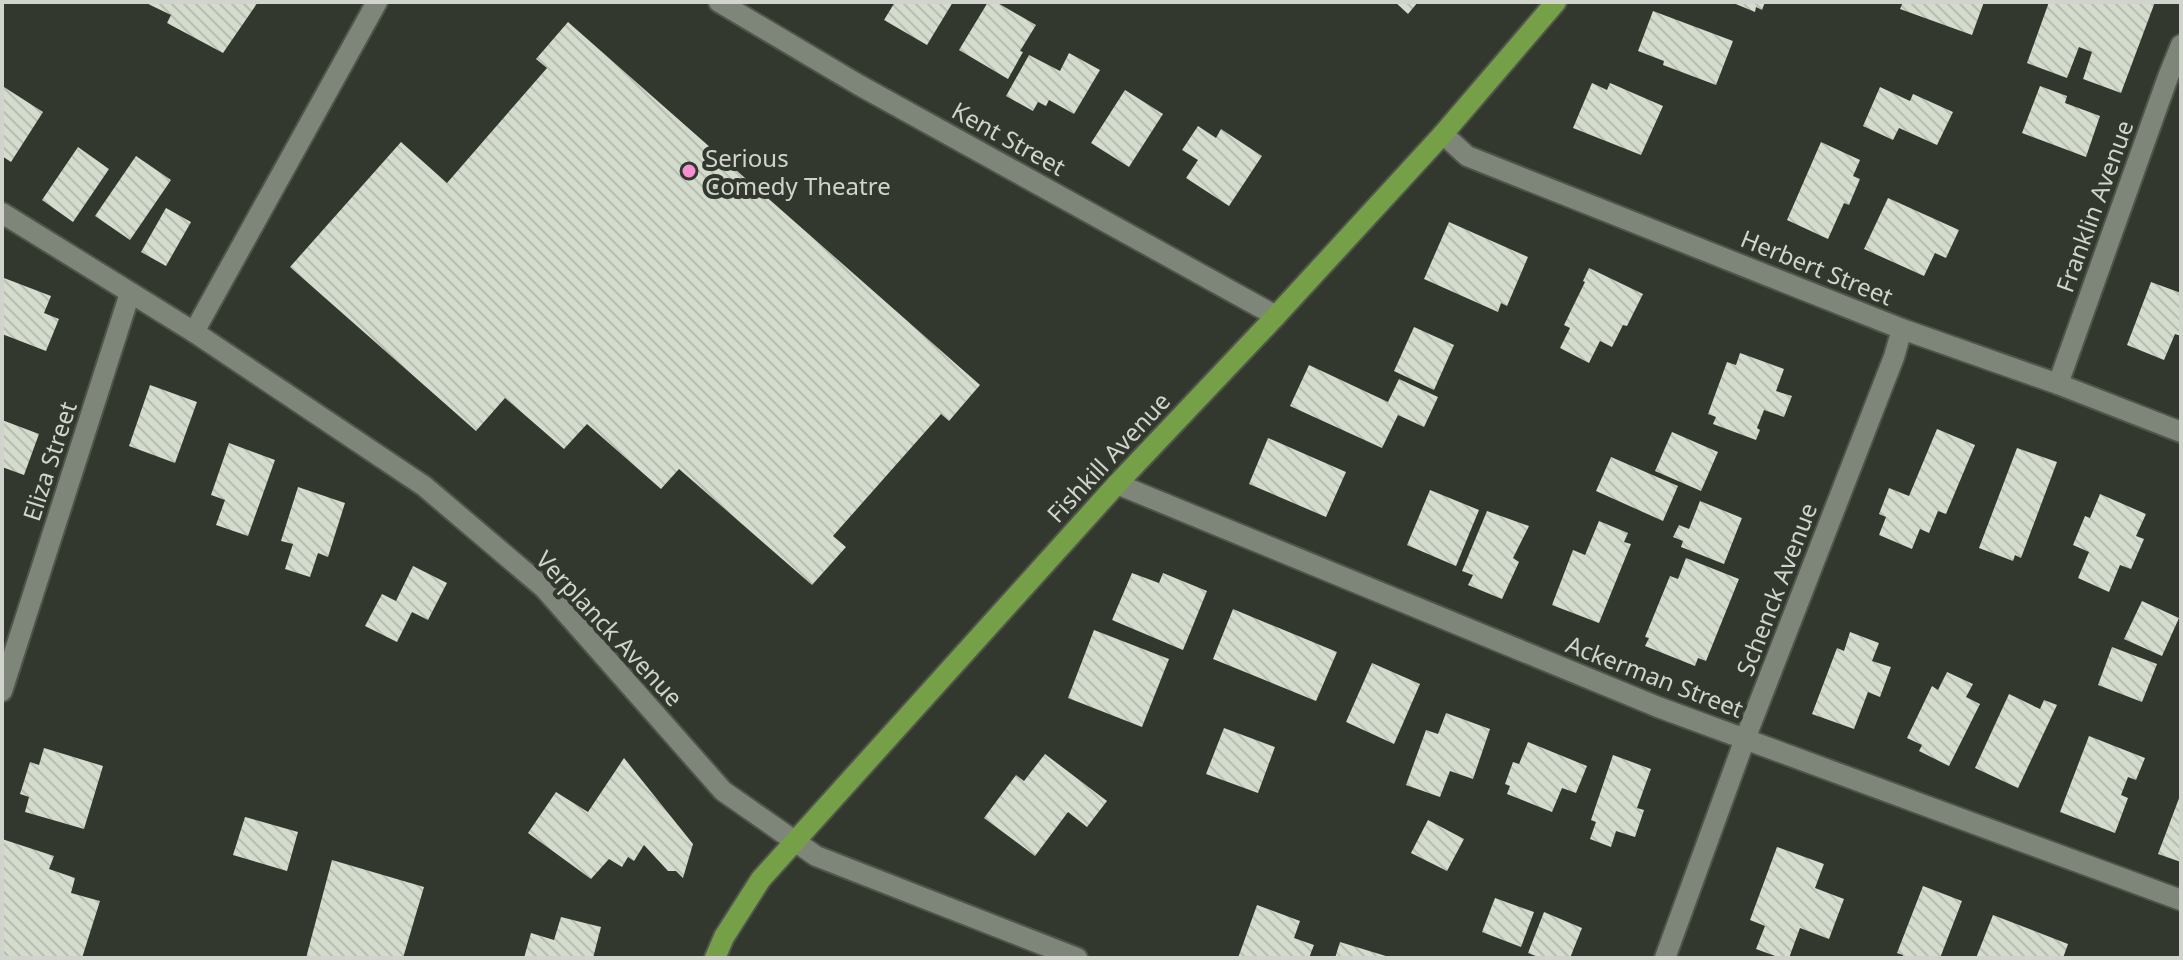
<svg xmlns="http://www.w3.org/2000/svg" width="2183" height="960" font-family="'Noto Sans',sans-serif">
	<defs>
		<pattern id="building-back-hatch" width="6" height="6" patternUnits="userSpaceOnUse" patternTransform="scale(2)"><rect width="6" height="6" fill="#d4dcce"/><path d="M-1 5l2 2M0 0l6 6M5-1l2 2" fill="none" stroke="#b6bdb1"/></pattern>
	</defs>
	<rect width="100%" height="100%" fill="#32382d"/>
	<!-- building -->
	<g fill="url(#building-back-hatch)">
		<path d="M144,2H258L223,53L167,23L171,15Z"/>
		<path d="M895,2H953L927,45L884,20Z"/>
		<path d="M988,2H996L1036,25L1020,51L1023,52L1008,79L959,50Z"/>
		<path d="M1395,2H1418L1408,14Z"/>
		<path d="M1731,2H1765L1762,10L1756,7L1755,12Z"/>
		<path d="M1903,2H1984L1972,35L1900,9Z"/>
		<path d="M2049,2H2155L2121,93L2083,79L2092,52L2079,47L2067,78L2027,63Z"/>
		<path d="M1653,11L1733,41L1716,85L1663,65L1664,61L1638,51Z"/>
		<path d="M568,22L980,385L949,421L941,414L833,536L846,547L812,585L679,469L661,489L587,424L564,449L505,398L476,431L290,267L401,142L447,183L547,68L536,59Z"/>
		<path d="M1069,53L1100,70L1074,114L1049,100L1046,106L1038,102L1033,111L1006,96L1029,55L1060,71Z"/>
		<path d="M1592,83L1607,90L1610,83L1663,106L1641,155L1573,128Z"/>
		<path d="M2040,86L2067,96L2065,103L2100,116L2086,157L2022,133Z"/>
		<path d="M4,87L43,112L11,162L2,156V90Z"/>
		<path d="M1880,87L1910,101L1913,94L1953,112L1937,145L1899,128L1893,140L1863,126Z"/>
		<path d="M1125,90L1163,114L1129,167L1091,143Z"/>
		<path d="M1198,126L1216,138L1221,129L1262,156L1229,206L1186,178L1198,160L1182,150Z"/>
		<path d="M1821,142L1860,160L1853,176L1860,179L1849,205L1844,203L1828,239L1787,220Z"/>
		<path d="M78,147L109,169L73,222L42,200Z"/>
		<path d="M136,156L171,180L130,240L95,216Z"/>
		<path d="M1888,198L1959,230L1946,258L1935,253L1924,276L1864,249Z"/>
		<path d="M166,208L191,222L166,266L141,252Z"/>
		<path d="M1449,222L1528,257L1507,306L1501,303L1498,312L1424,279Z"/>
		<path d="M1589,268L1643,294L1627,326L1623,325L1612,347L1600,341L1589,363L1560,348L1570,328L1564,325L1585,282L1583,281Z"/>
		<path d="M4,278L51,296L44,313L59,319L46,351L2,334V284Z"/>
		<path d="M2151,282L2181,293V336L2175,334L2164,360L2127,345Z"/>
		<path d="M1414,327L1454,345L1434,390L1394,371Z"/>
		<path d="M1740,353L1784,369L1776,391L1792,396L1784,417L1764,410L1757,428L1760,430L1756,440L1713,424L1716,417L1708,414L1727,362L1736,365Z"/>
		<path d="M1309,365L1388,402L1399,379L1438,397L1424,427L1398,415L1382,448L1290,406Z"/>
		<path d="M150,385L197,402L175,463L129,446Z"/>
		<path d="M2,420L39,434L24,475L2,467Z"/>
		<path d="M1937,429L1975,445L1946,514L1938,511L1929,533L1920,529L1912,549L1879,535L1886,517L1879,514L1889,488L1909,496Z"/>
		<path d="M1672,432L1718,452L1701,491L1655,471Z"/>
		<path d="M1268,438L1346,472L1326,517L1249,484Z"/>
		<path d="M229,443L275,460L248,536L216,525L225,500L211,495Z"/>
		<path d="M2017,448L2057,462L2021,558L2015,555L2013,561L1979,548Z"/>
		<path d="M1611,457L1678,486L1663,521L1596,491Z"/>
		<path d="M298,487L345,503L328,557L318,553L310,577L285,569L293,544L281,541Z"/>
		<path d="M1430,490L1479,510L1456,566L1407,545Z"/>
		<path d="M2100,494L2146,514L2136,536L2144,539L2131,569L2120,565L2109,592L2078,578L2089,552L2073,545L2085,516L2090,518Z"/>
		<path d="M1700,501L1742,518L1724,564L1681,547L1683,541L1673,537L1679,525L1689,529Z"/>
		<path d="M1487,511L1529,526L1513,558L1519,562L1502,599L1468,585L1473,575L1462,571Z"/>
		<path d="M1599,521L1628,533L1624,542L1631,544L1599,623L1552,605L1573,550L1585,555Z"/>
		<path d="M1686,558L1739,579L1706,661L1698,658L1695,666L1645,646L1649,638L1645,637L1670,576L1678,579Z"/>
		<path d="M413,566L447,583L428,620L412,612L397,642L365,626L382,594L396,601Z"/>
		<path d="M1132,573L1159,583L1163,573L1207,591L1183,650L1112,620Z"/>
		<path d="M2142,601L2179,618L2162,656L2124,639Z"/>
		<path d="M1233,609L1337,652L1316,701L1213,659Z"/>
		<path d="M1094,630L1169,659L1142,727L1068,698Z"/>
		<path d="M1850,632L1879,643L1872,661L1891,667L1880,697L1868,692L1854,729L1812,714L1837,648L1844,651Z"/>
		<path d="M2112,647L2157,664L2142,702L2098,685Z"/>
		<path d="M1372,663L1420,684L1394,744L1346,722Z"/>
		<path d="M1947,672L1973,684L1966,697L1980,704L1949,766L1919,751L1922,745L1907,738L1932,686L1938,690Z"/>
		<path d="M2009,694L2040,709L2044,700L2057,705L2018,788L1975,768Z"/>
		<path d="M1446,713L1490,729L1473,779L1450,771L1440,797L1406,785L1426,730L1438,734Z"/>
		<path d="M1224,728L1275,747L1258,793L1206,774Z"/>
		<path d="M2089,736L2145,758L2136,780L2128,777L2121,795L2128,798L2115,833L2060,812Z"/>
		<path d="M1528,742L1587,766L1576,793L1562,788L1552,812L1507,794L1510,786L1505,784L1513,762L1519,764Z"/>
		<path d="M44,748L103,766L84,829L25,812L29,797L20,794L30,762L39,765Z"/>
		<path d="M1045,754L1107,801L1087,827L1068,812L1035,856L984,818L1016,775L1024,781Z"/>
		<path d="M1613,755L1651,769L1637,808L1644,810L1635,837L1616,831L1611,847L1590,839L1596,822L1591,820Z"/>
		<path d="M624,758L693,844L683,878L676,871H668L644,845L634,861L628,857L622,867L609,859L591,879L528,833L556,792L588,812Z"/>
		<path d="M2181,793V862L2158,854Z"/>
		<path d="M245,817L298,832L287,871L233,855Z"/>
		<path d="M1428,820L1464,839L1447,871L1411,853Z"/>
		<path d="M2,839L54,856L49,869L75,878L71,893L100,901L82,958H2Z"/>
		<path d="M1777,847L1824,864L1815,888L1844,899L1829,939L1800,928L1789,958H1781L1756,949L1765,926L1750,920Z"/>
		<path d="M332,860L424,887L403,958H306Z"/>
		<path d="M1923,886L1962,901L1940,958H1902L1903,955L1897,953Z"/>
		<path d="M1495,898L1534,912L1521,947L1482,932Z"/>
		<path d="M1257,905L1300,921L1294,938L1314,945L1309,958H1238Z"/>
		<path d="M1544,912L1582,928L1570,958H1541L1528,953Z"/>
		<path d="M1993,915L2068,944L2063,958H1976Z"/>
		<path d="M561,917L601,927L593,958H524L531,933L554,940Z"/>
		<path d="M1340,942L1389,957V958H1335Z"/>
	</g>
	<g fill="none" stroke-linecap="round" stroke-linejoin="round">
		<defs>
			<g id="minor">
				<path d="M719,2L859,85L1276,316"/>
				<path d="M1443,134L1467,156L1902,329L2058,384L2181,432"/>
				<path d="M2,213L194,332L424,486L544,588L723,791L816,856L1077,958"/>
				<path d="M194,332L377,2"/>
				<path d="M2058,384L2168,77L2181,45"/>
				<path d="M1117,484L1658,707L2181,900"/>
				<path d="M2,691L130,293"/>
				<path d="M1665,958L1745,739L1894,357L1902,329"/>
			</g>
			<path id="major" d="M715,958L724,937L761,879L1117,484L1276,316L1443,134L1556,2"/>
		</defs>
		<!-- minor casing -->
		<use href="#minor" stroke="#50554c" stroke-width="24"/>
		<!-- major casing -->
		<use href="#major" stroke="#50554c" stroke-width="24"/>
		<!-- minor -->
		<use href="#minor" stroke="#7e8679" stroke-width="20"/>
		<!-- major -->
		<use href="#major" stroke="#75a047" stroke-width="20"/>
	</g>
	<!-- markers -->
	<circle fill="#f690d1" stroke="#32382d" stroke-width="3" cx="689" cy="171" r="8"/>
	<g text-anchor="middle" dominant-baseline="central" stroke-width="8" stroke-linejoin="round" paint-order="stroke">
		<!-- street labels -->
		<g font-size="24" fill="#d0d4cd" stroke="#32382d">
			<text transform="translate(1009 138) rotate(29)">Kent Street</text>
			<text transform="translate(2094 206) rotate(-70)">Franklin Avenue</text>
			<text transform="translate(1817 267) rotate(22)">Herbert Street</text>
			<text transform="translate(1108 457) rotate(-47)">Fishkill Avenue</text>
			<text transform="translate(49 461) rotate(-72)">Eliza Street</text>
			<text transform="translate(1776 589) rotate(-69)">Schenck Avenue</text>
			<text transform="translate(610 628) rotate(47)">Verplanck Avenue</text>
			<text transform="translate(1655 676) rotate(21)">Ackerman Street</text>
		</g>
		<!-- poi labels -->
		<g font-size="24" fill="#d0d4cd" stroke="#32382d" text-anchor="start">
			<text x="705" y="157">Serious<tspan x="705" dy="28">Comedy Theatre</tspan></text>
		</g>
	</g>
	<!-- border -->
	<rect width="2183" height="960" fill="none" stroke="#d0d4cd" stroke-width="8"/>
</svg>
